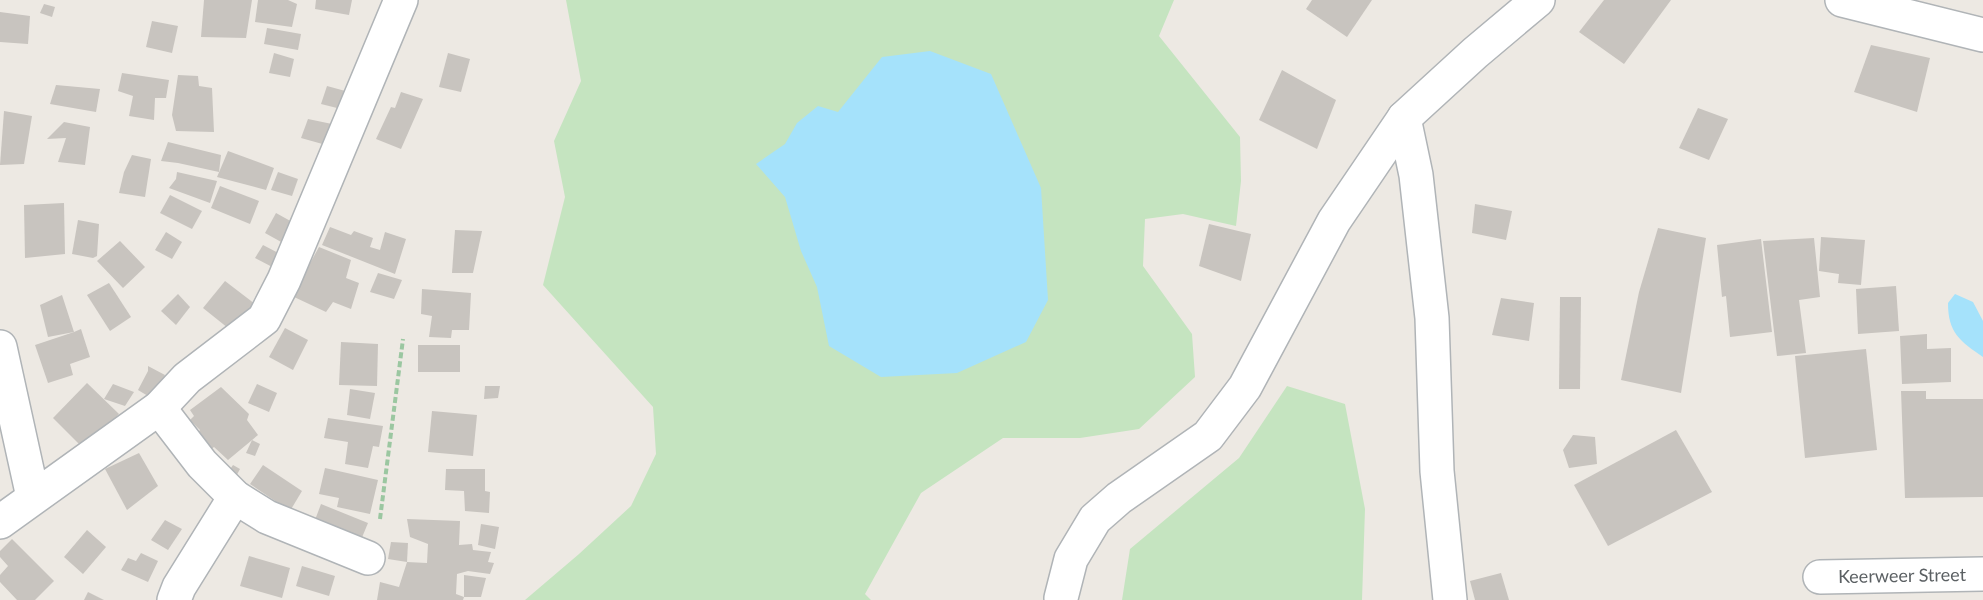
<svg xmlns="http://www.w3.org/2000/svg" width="1983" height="600" font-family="Lato,sans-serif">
	<rect width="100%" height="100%" fill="#ede9e3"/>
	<!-- green -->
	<g fill="#c5e4c0">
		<path d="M566,0H1174L1159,36L1240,137L1241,181L1236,226L1183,214L1145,219L1143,266L1192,334L1195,377L1139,429L1080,438H1003L921,493L865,594L871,600H525L579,554L631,506L656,454L653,407L543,285L565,197L554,141L581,81Z"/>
		<path d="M1287,386L1345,404L1365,509L1362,600H1122L1130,549L1239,458Z"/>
	</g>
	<!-- water -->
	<g fill="#a5e2fb">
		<path d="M930,51L991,74L1041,188L1048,300L1026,342L957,373L881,377L829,346L817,287L801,251L785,197L756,164L785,144L797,123L818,106L838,112L882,57Z"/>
		<path d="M1955,294L1973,302L1983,321V357C1960,341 1948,333 1948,303Z"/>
	</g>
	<!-- building -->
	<g fill="#c8c4bf">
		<path d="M204,0H252L246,38L201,37Z"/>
		<path d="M258,0H288L297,4L292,27L255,22Z"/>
		<path d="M316,0H352L349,15L315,9Z"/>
		<path d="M1312,0H1372L1347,37L1306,9Z"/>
		<path d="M1604,0H1671L1624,64L1579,32Z"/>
		<path d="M44,4L55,7L52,17L40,13Z"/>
		<path d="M0,12L30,16L28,44L0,42Z"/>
		<path d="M152,21L178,26L172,53L146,47Z"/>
		<path d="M267,28L301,34L298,50L264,44Z"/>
		<path d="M1871,45L1930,58L1917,112L1854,92Z"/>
		<path d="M274,53L294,59L290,77L269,73Z"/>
		<path d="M448,53L470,59L461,92L439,87Z"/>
		<path d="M1282,70L1336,100L1317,149L1259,120Z"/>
		<path d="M122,73L169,80L166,98H155L154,120L129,116L133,96L118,91Z"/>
		<path d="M178,75L198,76L199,86L212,88L214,132L176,131L172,115Z"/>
		<path d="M56,85L100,89L96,112L50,104Z"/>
		<path d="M327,86L349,92L345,110L321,104Z"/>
		<path d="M401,92L423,99L401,149L376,139L391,107L395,108Z"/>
		<path d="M1698,108L1728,119L1709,160L1679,148Z"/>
		<path d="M4,111L32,116L24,164L0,165Z"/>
		<path d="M308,119L332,124L326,145L301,138Z"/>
		<path d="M64,122L90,127L85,165L58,162L66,138L47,139Z"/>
		<path d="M168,142L221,155L219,172L178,163L161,161Z"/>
		<path d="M228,151L274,168L266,190L217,177Z"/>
		<path d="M132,155L151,159L145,197L119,193L124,172Z"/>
		<path d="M177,172L217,181L210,203L169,188L176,179Z"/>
		<path d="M278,172L298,179L292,196L271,190Z"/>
		<path d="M220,186L259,201L250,224L211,208Z"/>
		<path d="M170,195L202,211L192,229L160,213Z"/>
		<path d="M64,203L65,254L25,258L24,205Z"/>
		<path d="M1475,204L1512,211L1506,240L1472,233Z"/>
		<path d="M276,213L294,223L283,243L265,233Z"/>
		<path d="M78,220L99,224L97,256L93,258L72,254Z"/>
		<path d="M1209,224L1251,234L1241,281L1199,266Z"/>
		<path d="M330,227L351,235L354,231L373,238L370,247L380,250L385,232L406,239L395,274L322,245Z"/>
		<path d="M1658,228L1706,238L1681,393L1621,380L1639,292Z"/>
		<path d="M455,230L482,231L473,273H452Z"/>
		<path d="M166,232L182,242L172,259L155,250Z"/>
		<path d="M1821,237L1865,240L1861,285L1838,283L1839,274L1819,271Z"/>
		<path d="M1814,238L1820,297L1799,300L1806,353L1777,356L1763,241Z"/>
		<path d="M1761,239L1772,332L1730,337L1726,296L1722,297L1717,245Z"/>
		<path d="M120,241L145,267L123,288L97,261Z"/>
		<path d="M263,245L286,257L278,270L255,258Z"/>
		<path d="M319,247L351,260L346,278L359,283L351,309L333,302L326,312L292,296Z"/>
		<path d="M378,273L402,280L394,299L370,292Z"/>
		<path d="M225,281L255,304L233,332L203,308Z"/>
		<path d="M109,283L131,317L110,331L87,295Z"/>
		<path d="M1896,286L1899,331L1858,334L1856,289Z"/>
		<path d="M422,289L471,293L469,330H452L451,338L429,337L432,316L421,314Z"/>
		<path d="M178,294L190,307L176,325L161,311Z"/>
		<path d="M62,295L74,332L81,329L90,357L70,364L73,375L48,383L35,345L74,332L48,337L40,305Z"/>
		<path d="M1560,297H1581L1580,389H1559Z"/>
		<path d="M1501,298L1534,303L1529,341L1492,335Z"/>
		<path d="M285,328L308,340L293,370L269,357Z"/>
		<path d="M1927,334V349L1951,348V382L1902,384L1900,336Z"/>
		<path d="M341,342L378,344L377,386L339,385Z"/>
		<rect x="418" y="345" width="42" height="27"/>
		<path d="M1866,349L1877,450L1805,458L1795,356Z"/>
		<path d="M148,366L165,375L153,399L138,390L148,371Z"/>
		<path d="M87,383L119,414L85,450L53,418Z"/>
		<path d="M113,384L134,392L125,406L104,399Z"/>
		<path d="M257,384L277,393L269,412L248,403Z"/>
		<path d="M485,386H500L498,398L484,399Z"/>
		<path d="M221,387L249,414L247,420L258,435L228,460L214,447L205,454L193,439L200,430L190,420L194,416L190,410Z"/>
		<path d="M350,389L375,393L370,419L347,415Z"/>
		<path d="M1901,391H1926V399H1983V497L1905,498Z"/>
		<path d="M432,411L477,415L473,456L428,452Z"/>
		<path d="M328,418L383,426L379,447L373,446L368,468L345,464L348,442L324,438Z"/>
		<path d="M1676,430L1712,492L1608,546L1574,485Z"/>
		<path d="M1573,435L1595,437L1597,464L1569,468L1563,450Z"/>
		<path d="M252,440L260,444L255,456L246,453Z"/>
		<path d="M139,453L158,486L127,510L105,469Z"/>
		<path d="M233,465L240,469L234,480L226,475Z"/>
		<path d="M263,465L302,491L290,511L250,484Z"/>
		<path d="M325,468L378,480L370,514L337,507L339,498L319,494Z"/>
		<path d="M446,469H485V491L490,492L489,513L465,511L464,491L445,490Z"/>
		<path d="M321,504L368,523L358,547L312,528Z"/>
		<path d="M407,519L460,521L459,545L472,544L473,550L491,552L488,562L494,563L490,574L468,571L457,574L456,594L464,597L463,600H377L380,582L399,587L407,562L427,563L428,544L410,537Z"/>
		<path d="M165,520L182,529L168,550L151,540Z"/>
		<path d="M481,524L499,527L495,549L478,545Z"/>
		<path d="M87,530L106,547L83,574L64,557Z"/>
		<path d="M12,539L54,581L35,600H17L0,582V575L8,566L0,557V551Z"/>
		<path d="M391,542L408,543L407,562L388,559Z"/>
		<path d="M141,553L158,561L148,582L121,570L128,558L136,561Z"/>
		<path d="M249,556L290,568L282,598L240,586Z"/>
		<path d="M302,566L335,576L329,596L296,586Z"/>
		<path d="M1501,573L1509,600H1475L1470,581Z"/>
		<path d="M464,575L486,578L481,597H464Z"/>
		<path d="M88,592L104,600H84Z"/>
	</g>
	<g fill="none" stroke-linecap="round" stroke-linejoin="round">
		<defs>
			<g id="minor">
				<path d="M1842,0L1983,35"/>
				<path d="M1404,118L1416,175L1432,318L1437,471L1450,600"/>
				<path d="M0,347L33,497"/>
				<path d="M159,408L202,464L235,497L267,517L368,558"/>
				<path d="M0,522L159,408L187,378L264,319L284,280L401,0"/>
				<path d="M1820,577L1983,574"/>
				<path d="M1061,598L1071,559L1095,519L1119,498L1208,436L1245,387L1334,221L1404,118L1475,53L1538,0"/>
				<path d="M174,600L179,587L235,497"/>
			</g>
		</defs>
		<!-- minor casing -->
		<use href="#minor" stroke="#b0b4b7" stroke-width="36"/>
		<!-- path -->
		<path stroke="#9bc7a1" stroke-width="4" stroke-dasharray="6 3" stroke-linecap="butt" d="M380,519L403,339"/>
		<!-- minor -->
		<use href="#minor" stroke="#fff" stroke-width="33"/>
	</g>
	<g text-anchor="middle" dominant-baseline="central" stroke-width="5" stroke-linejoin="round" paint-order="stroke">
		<!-- street labels -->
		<g font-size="18" fill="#5b6063" stroke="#fff">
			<text transform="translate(1902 575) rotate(-1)">Keerweer Street</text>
		</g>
	</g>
</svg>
